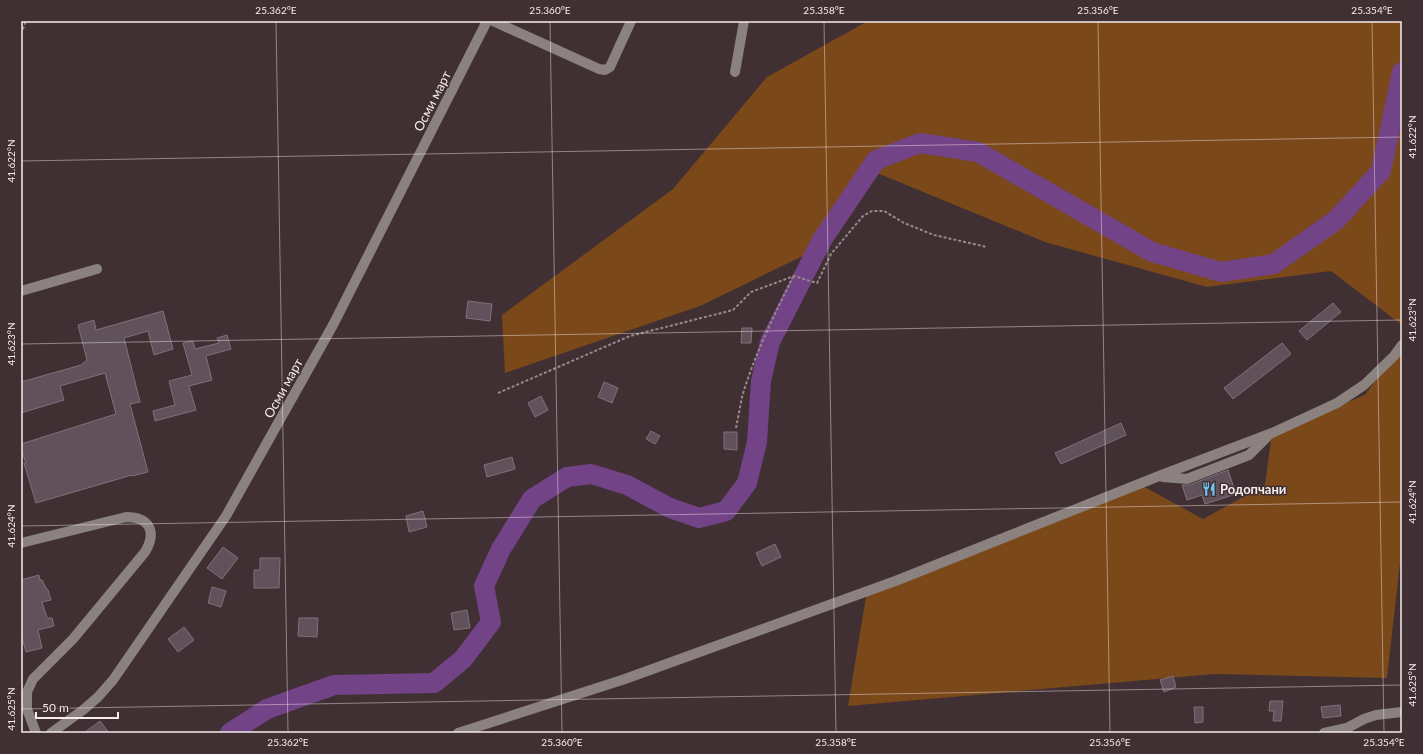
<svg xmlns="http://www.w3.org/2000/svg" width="1423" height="754" font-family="Lato,sans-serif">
	<rect width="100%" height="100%" fill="#403033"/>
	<!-- green -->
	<g fill="#7b481a">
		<path d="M868,21H1402V325L1331,271L1207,287L1045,242L870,170L807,254L700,306L505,373L502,315L673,189L767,77Z"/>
		<path d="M1402,344V562L1400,563L1387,678L1214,674L848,706L867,591L1139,484L1203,519L1265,485L1272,433L1365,395Z"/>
	</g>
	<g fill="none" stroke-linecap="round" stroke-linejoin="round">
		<!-- river -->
		<path stroke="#724386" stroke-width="20" d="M230,733L267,709L334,685L434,683L463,659L491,622L484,586L501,549L532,499L567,477L591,474L627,485L670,508L699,518L726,511L747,483L757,442L761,381L770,342L822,240L876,160L920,143L978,152L1152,252L1221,272L1274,264L1336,220L1381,171L1402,72"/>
	</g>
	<!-- building -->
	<g fill="#60515a" stroke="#80707a">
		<path d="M468,301L492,304L490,321L466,318Z"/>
		<path d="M1333,303L1341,312L1307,340L1299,331Z"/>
		<path d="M163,311L173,349L154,355L148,331L124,338L140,402L130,404L148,472L132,476V475L36,503L24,463H26L21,449V444L116,414L105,373L60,386L64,400L21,413V382L81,365L87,360L78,325L94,320L96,330Z"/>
		<path d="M742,328H752L751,343H741Z"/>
		<path d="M227,335L231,349L206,356L212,380L189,386L196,410L155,421L153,411L175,405L169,381L192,375L183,343L193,341L195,349L219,343L217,338Z"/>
		<path d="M1282,343L1291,354L1233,399L1224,388Z"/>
		<path d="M604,382L618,388L612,403L598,397Z"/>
		<path d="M541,396L548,410L535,417L528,403Z"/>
		<path d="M1121,423L1126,435L1061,464L1055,453Z"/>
		<path d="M651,431L660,436L655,444L646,439Z"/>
		<path d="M724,432H737V450L724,449Z"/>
		<path d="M512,457L515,469L487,477L484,465Z"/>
		<path d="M1228,470L1236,494L1205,504L1202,495L1187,500L1182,485H1189Z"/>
		<path d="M423,511L427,527L409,532L406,516Z"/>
		<path d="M775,544L781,557L762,566L756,553Z"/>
		<path d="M223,547L238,558L222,579L207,568Z"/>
		<path d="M260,558H280L279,588H254V570H260Z"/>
		<path d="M39,575L40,580H42L47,590H48L51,600L42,602L47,618H52L54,626L38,630L42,648L26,652L21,634V580Z"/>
		<path d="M212,587L226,591L221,607L208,603Z"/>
		<path d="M467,610L470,628L454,630L451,613Z"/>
		<path d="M299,618H318L317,637L298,636Z"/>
		<path d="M184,627L194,640L178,652L168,639Z"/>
		<path d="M1173,676L1176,687L1164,692L1160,680Z"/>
		<path d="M1270,701H1283L1281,721H1273L1274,711H1269Z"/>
		<path d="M1340,705L1341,716L1323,718L1321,707Z"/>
		<path d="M1194,707H1203V722L1195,723Z"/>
		<path d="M100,721L109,733H84Z"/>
	</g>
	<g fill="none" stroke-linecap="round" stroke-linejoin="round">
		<!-- path -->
		<g stroke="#97898c" stroke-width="2" stroke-dasharray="3 2" stroke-linecap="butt">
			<path d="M21,34L26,21"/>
			<path d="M498,393L630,336L733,310L751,292L794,276L817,283L831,254L863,216L872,211H884L904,223L934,235L987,247"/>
			<path d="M736,428C738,418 740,407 742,397C754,356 774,315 793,277"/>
		</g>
		<!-- minor -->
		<g stroke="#8b8280" stroke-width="10">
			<path d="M493,21L599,69L605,70L610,67L631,21"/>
			<path d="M735,72L744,21"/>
			<path d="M21,291L97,269"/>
			<path d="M1163,477L1187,479L1249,455L1267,437"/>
			<path d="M21,543L126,517C150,517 157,532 145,552L73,639L33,679L27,692V709L36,733"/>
			<path d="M51,733L83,710L98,697L113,680L226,516L333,325L487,21"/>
			<path d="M458,733L625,679L898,580L1159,476L1272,433L1337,403L1364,385L1394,356L1402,345"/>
			<path d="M1324,733L1347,728L1364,719L1376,715L1402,712"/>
		</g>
	</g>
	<!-- ticks -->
	<path fill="none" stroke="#f6ebed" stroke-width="1" stroke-opacity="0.45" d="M276,21L288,733M550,21L562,733M824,21L836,733M1098,21L1110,733M1372,21L1384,733M21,161L1402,137M21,344L1402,320M21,526L1402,502M21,709L1402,685"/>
	<!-- icons -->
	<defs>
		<symbol id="restaurant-bare" viewBox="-9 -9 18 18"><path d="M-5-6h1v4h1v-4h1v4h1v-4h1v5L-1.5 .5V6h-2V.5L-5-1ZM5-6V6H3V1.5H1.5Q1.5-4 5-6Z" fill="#70c2f4" stroke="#403033" stroke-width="2.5" paint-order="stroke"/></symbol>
	</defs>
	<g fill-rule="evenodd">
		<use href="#restaurant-bare" x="1199" y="479" width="20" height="20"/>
	</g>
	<g text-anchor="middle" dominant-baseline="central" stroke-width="3" stroke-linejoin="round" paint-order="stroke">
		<!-- street labels -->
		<g font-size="13" fill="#f6ebed" stroke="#403033">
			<text transform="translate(432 101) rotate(-63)">Осми март</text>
			<text transform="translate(283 388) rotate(-61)">Осми март</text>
		</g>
		<!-- poi labels -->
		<g font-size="13" font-weight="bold" fill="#f6ebed" stroke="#403033" text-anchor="start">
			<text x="1220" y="489">Родопчани</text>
		</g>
	</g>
	<!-- border -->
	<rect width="1423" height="754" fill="none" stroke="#403033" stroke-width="44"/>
	<!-- scale -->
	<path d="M36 712v6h82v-6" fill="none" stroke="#f6ebed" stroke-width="2"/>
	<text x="42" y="712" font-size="12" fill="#f6ebed" stroke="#403033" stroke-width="3" paint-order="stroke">50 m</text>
	<rect x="22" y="22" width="1379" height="710" fill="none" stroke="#f6ebed" stroke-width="1.5"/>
	<g font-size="10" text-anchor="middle" fill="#f6ebed">
		<text x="276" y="14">25.362°E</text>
		<text x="550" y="14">25.360°E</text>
		<text x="824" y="14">25.358°E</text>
		<text x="1098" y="14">25.356°E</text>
		<text x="1372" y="14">25.354°E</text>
		<text transform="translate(1412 137) rotate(-90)" y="4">41.622°N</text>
		<text transform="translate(11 161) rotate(-90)" y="4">41.622°N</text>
		<text transform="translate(1412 320) rotate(-90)" y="4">41.623°N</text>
		<text transform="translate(11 344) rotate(-90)" y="4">41.623°N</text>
		<text transform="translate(1412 502) rotate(-90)" y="4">41.624°N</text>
		<text transform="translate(11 526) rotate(-90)" y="4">41.624°N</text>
		<text transform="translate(1412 685) rotate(-90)" y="4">41.625°N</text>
		<text transform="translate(11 709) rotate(-90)" y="4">41.625°N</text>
		<text x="288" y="746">25.362°E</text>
		<text x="562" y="746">25.360°E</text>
		<text x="836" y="746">25.358°E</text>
		<text x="1110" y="746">25.356°E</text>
		<text x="1384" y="746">25.354°E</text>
	</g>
</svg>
